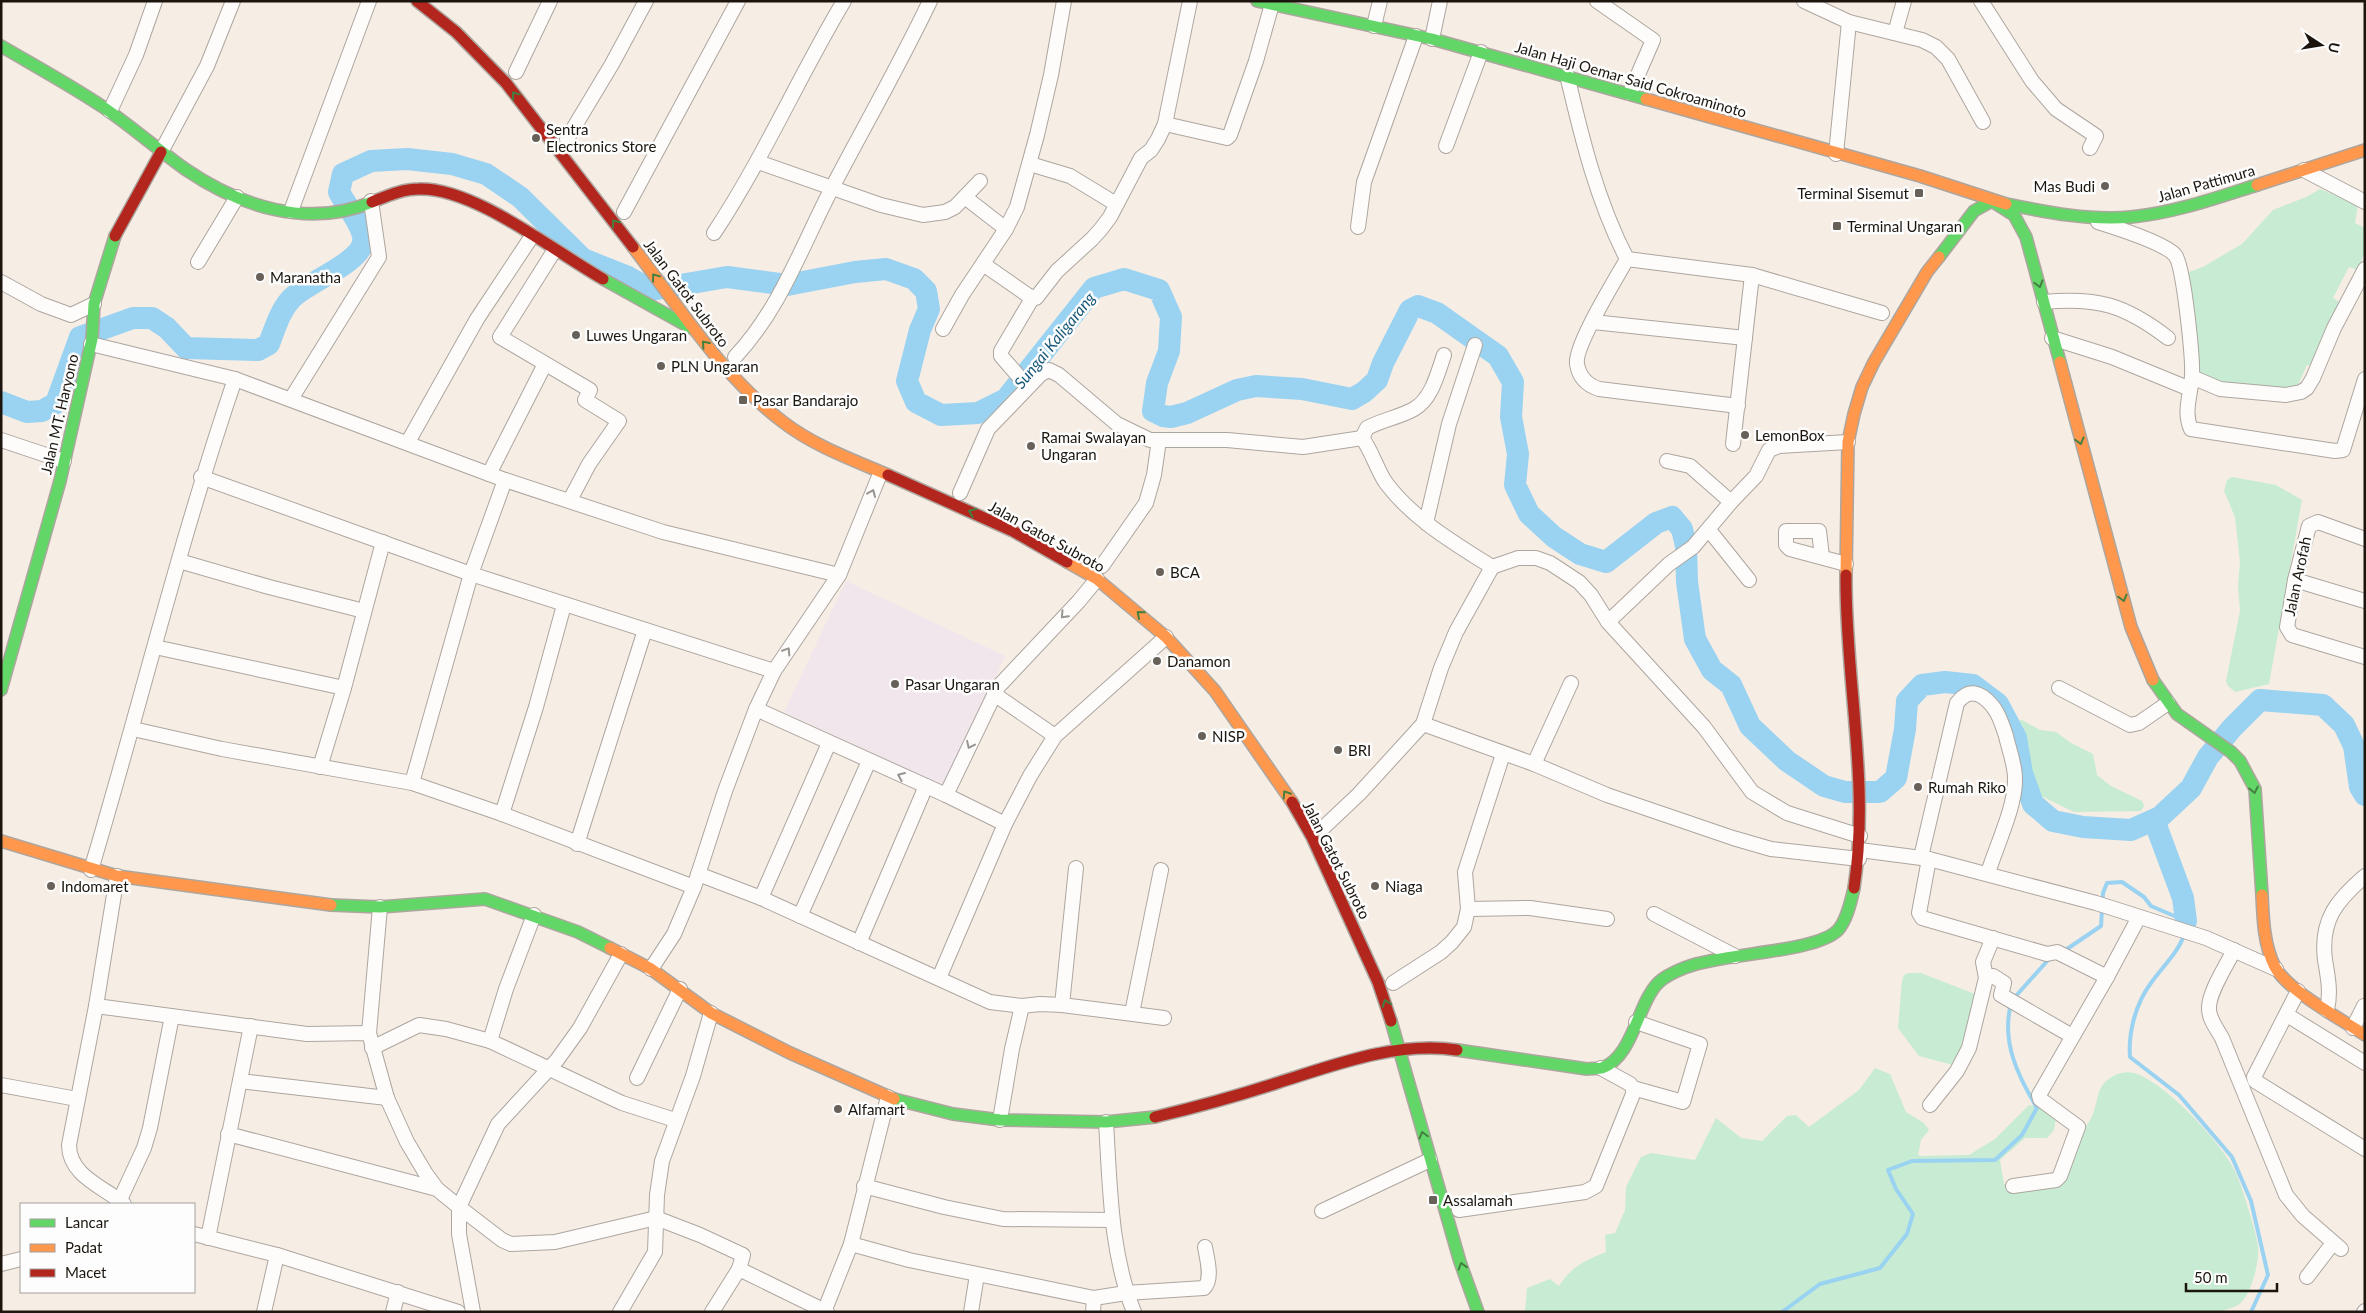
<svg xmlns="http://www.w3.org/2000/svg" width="2366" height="1313" font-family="Lato,sans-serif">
	<rect width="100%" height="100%" fill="#f6ede5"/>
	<!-- commercial -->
	<path fill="#f2e6ed" d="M846,581L1005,656L947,787L784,712Z"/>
	<!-- green -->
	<g fill="#c7ecd3">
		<path d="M2320,189L2358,205L2355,223L2365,228V251L2358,270L2349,267L2333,298L2341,303L2314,366L2307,365L2298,385L2286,394L2219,382L2199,375L2192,334L2189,272L2203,267L2242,244L2273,210L2306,197Z"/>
		<path d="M2232,477L2276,485L2302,500L2269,684L2235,692L2228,686L2226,681L2240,611L2238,586L2240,562L2235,517L2224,491L2227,480Z"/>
		<path d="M2022,720L2040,730L2056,732L2071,743L2093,754L2097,775L2111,786L2142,801L2144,806L2141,811L2074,812L2037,794L2023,755L2017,721Z"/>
		<path d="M1909,973H1921L1975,994C1971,1017 1969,1047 1953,1065L1919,1056L1898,1028L1902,981L1904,975Z"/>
		<path d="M1875,1068L1890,1074L1906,1112L1924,1123L1929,1130L1921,1140L1918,1155L1922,1156L1969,1155L1995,1139L2029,1105L2047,1108L2056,1117L2054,1130L2047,1138H2025L2000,1160L2004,1184L2013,1189L2062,1181C2068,1166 2073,1150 2080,1136C2084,1129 2089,1123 2092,1116C2098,1104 2096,1087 2109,1079C2115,1074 2126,1071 2134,1073C2165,1082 2223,1144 2236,1173C2242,1187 2256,1231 2258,1246C2260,1261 2251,1297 2238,1305C2231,1309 2223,1310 2216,1312H1525L1527,1288L1550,1279L1559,1286C1572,1266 1584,1261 1606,1252L1605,1235L1615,1233L1625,1210L1626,1187L1641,1157L1651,1153L1695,1160L1716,1118L1741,1138L1762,1141L1787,1116L1796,1115L1809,1127L1859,1090Z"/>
	</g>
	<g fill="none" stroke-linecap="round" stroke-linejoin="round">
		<!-- stream -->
		<g stroke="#9ad2f1" stroke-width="4">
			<path d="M2184,935C2178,953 2162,967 2151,983C2136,1003 2128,1032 2130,1057L2179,1095L2232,1157L2251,1201L2268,1275L2251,1312"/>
			<path d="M2064,951L2101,926L2103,893L2107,883L2122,882L2144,897L2151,906L2186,921L2185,928"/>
			<path d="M2014,998L2049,959"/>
			<path d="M1782,1312L1820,1284L1880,1268L1907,1234L1913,1214L1896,1189L1888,1170L1912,1161L1995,1160L2022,1135L2037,1108C2018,1076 2001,1042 2011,1004"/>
		</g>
		<!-- river -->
		<g stroke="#9ad2f1" stroke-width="22">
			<path d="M1,402L27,412L42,411L56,403L80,337L133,318H152L167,328L186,348L258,350L269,344C275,328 280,311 291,299C306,283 358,264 363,243C366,229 345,204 339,192L343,174L371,161L407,159L452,164L486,174L520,197L583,259L628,277L651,290L727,277L787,285L855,272L886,269L914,279L926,291L929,309L920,330L907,381L916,402L941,415L978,413L1006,399L1094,288L1124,279L1159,290L1171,317L1169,351L1157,383L1153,411L1163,416L1171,417L1187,413L1237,390L1256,386L1302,389L1352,399L1364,392L1377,380L1383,363L1410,310L1418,306L1437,313L1498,356L1513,382L1511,417L1518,454L1515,485L1529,514L1554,537L1580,554L1606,562L1656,523L1672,517L1682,529L1686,546L1687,582L1695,639L1712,670L1731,685L1750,726L1787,761L1824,786L1845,792H1880L1896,778L1905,729L1907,701L1922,685L1945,682L1973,685L1998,704L2016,738L2022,773L2033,804L2053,821L2083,827L2131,830L2160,817L2191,788L2208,757L2232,728L2260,700L2323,705L2344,725L2354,746L2360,787L2365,795"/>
			<path d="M2154,820L2183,898L2186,921"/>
		</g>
		<defs>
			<g id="street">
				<path d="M1597,1L1653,40L1630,93"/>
				<path d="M1804,1L1849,22L1922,40L1936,47L1948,59L1983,122"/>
				<path d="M1981,1L2032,81L2056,109L2096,136L2090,148"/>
				<path d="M1374,26L1380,1"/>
				<path d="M1895,33L1904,1"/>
				<path d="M1432,39L1440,1"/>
				<path d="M516,72L550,1"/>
				<path d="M1567,75C1582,139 1597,201 1627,259C1616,279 1574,346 1577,364C1579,377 1587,385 1599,389L1738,406"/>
				<path d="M110,111L136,55L155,1"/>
				<path d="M1165,124L1227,138L1230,135L1256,61L1272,4"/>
				<path d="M567,139L612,64L646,1"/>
				<path d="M1446,146L1481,52"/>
				<path d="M161,152L207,66L233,1"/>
				<path d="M1836,154L1849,22"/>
				<path d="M758,162L881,205L923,215L945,212L955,207L980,181"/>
				<path d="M1030,164L1070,176L1116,204"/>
				<path d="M2304,170L2365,202"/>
				<path d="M966,198L1006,229"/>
				<path d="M291,211L369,1"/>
				<path d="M624,212L738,1"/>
				<path d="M2098,222C2114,227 2164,243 2175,255C2184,266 2193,359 2192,376C2191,394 2183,412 2191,429L2335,451L2343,450L2365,379"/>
				<path d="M1358,227L1364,182L1416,36"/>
				<path d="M714,233C763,159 798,78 844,1"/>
				<path d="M554,251L500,337L590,390L585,400L619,421L589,464L570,500"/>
				<path d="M1627,259L1752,275L1882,313"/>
				<path d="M198,262L237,197"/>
				<path d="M983,264L1029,296L1036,298L1057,271L1092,239L1101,229L1110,217L1141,158L1151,150L1158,139L1165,124L1190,1"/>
				<path d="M1,282L41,304L71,315L94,304"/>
				<path d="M2044,302C2098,297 2125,305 2168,338"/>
				<path d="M1593,322L1745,338"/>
				<path d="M943,329L962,295L1006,229L1017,207L1037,135L1051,75L1064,1"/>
				<path d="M2052,338L2112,357L2190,389"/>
				<path d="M91,344L235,379L505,480L663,532L839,575"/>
				<path d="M735,357C781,308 802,245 833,186C865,125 900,64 930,1"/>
				<path d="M2192,377L2220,389L2286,395L2301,392L2307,388L2313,378L2334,328L2365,269"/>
				<path d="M1028,387L1001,356V351L1033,297"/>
				<path d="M291,399L379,257L371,201"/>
				<path d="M1362,438L1367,428C1382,420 1400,417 1414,409C1432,399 1438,372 1444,355"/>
				<path d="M1,440L64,461"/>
				<path d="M408,442L477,319L532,236"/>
				<path d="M1733,444L1752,275"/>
				<path d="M1667,461L1690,466L1731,502"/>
				<path d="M489,474L545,364"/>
				<path d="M201,477L471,574L774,671"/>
				<path d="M960,493L988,429L1041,374L1049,370L1059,375L1117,424L1150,440H1227L1303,447L1362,438C1371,449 1377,470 1386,483C1413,519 1454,543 1492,567"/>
				<path d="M1426,523L1449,424L1475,345"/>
				<path d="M1709,530L1749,580"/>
				<path d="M2365,539L2318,522L2309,526L2295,580L2287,627L2292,635L2365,657"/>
				<path d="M1822,557L1819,531H1786V545L1790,549L1846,564"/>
				<path d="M179,561L269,587L364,611"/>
				<path d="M1102,566L1146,503L1154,475L1159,440"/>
				<path d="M2295,580L2365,601"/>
				<path d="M1608,622L1669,564L1693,547L1731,502L1756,476L1769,450L1779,446L1848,442"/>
				<path d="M155,647L344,688"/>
				<path d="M2059,688L2130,725L2139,723L2168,703"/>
				<path d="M994,694L1055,736"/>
				<path d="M756,709L946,795L1005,824"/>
				<path d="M1423,724L1534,764L1607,795L1733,838L1771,849L1859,859"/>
				<path d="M133,729L222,749L412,783L502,814L694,887"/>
				<path d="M1534,764L1571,683"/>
				<path d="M320,767L344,688L383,542"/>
				<path d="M412,783L471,574L505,480"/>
				<path d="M946,795L998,687L1079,601L1097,579"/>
				<path d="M502,814L536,707L564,605"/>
				<path d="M1324,827L1359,794L1423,724L1441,668L1456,632L1492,567L1518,558H1536L1550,563L1579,582L1591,595L1608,622L1704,727L1752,792L1787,813L1860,836"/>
				<path d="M577,844L645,630"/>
				<path d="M1860,850L1929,859L2096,903L2206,938L2276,969"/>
				<path d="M1921,857L1957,703C1964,694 1972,690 1983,697C1997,707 2001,721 2006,736C2009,750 2016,767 2015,781C2015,807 1996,847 1988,873"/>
				<path d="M1929,859L1919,913L1922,918L2047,954L2057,952L2107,977"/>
				<path d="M91,870C140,706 180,540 235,379"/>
				<path d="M698,874L761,898L990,1002L1022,1006L1040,1004L1062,1005L1164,1018"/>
				<path d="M117,876L96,1006L69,1145C69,1176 104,1187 124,1204"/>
				<path d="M761,898L829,743"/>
				<path d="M1468,909L1530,908L1607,919"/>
				<path d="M1654,914L1735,956"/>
				<path d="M800,916L869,761"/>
				<path d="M859,943L926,786"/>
				<path d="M2234,950C2227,965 2208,993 2209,1009C2209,1019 2217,1029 2222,1038L2286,1195L2303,1216L2341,1249"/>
				<path d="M651,969L674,934L694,887L725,791L756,709L774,671L839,575L880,474"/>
				<path d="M1986,976H1993L2004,983L2001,995L2072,1036"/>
				<path d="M939,978L1005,824L1030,776L1055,736L1166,637"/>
				<path d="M1393,983L1441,952L1452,942L1464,927L1468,909L1465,872L1503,754"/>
				<path d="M2298,991L2254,1077L2255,1081L2365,1149"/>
				<path d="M1062,1005L1076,868"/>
				<path d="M96,1006L307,1034L369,1033L387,1098L407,1142L426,1174L437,1189L459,1207L502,1240L511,1244L555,1242L656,1218L700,1235L743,1255L739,1269L827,1312"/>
				<path d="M2327,1010C2331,993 2328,977 2325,960C2320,920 2337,900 2365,876"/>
				<path d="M1132,1013L1161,870"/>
				<path d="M2287,1015L2365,1063"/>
				<path d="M2353,1028L2364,1006"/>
				<path d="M369,1033L380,907"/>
				<path d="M490,1041L506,989L534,915"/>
				<path d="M372,1048L419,1025L446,1029L490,1041L622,1103L675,1120"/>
				<path d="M637,1078L680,989"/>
				<path d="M240,1081L387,1098"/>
				<path d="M1,1085L77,1099"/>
				<path d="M1633,1088L1683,1102L1700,1044L1636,1022"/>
				<path d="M1930,1105L1957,1071L1969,1048L1986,978L1983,962L1993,938"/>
				<path d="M1000,1120L1012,1049L1022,1006"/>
				<path d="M1106,1122C1110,1185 1110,1252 1134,1312"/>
				<path d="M228,1134L437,1189"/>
				<path d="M864,1186L944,1207L1003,1219L1112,1220"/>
				<path d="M2013,1186L2056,1180L2060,1176L2078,1127L2040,1099L2039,1095L2107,977L2139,917"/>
				<path d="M118,1204L144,1148L150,1128L172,1016"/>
				<path d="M1459,1210L1585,1192L1596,1186L1633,1094V1088L1630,1084L1601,1068"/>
				<path d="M1322,1211L1430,1160"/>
				<path d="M194,1234L277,1255L458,1312"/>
				<path d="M208,1238L251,1026"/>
				<path d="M851,1244L909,1260L1094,1298L1126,1293L1204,1288C1213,1279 1207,1259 1205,1247"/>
				<path d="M1,1264L21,1259"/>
				<path d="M2307,1277L2333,1243"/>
				<path d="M264,1312L277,1255"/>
				<path d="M393,1312L398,1292"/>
				<path d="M473,1312L459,1234V1207L498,1124L557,1060L580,1028L621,954"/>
				<path d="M620,1312L655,1252L657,1195L662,1161L693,1076L711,1013"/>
				<path d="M712,1312L739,1269"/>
				<path d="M824,1312L851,1244L888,1097"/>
				<path d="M971,1312L977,1275"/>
				<path d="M1093,1312L1094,1298"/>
				<path d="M2364,1312L2365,1311"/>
			</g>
			<g id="fast">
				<path d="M1257,1L1432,39L1646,99"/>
				<path d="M1,46C35,66 70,85 103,107C131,126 157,149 185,169C239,206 308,229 372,202"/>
				<path d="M2006,204C2046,212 2090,221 2131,217C2174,213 2216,198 2257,185"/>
				<path d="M1939,257L1974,211L1992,201L2014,215L2026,237L2060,362"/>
				<path d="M603,279L691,328"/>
				<path d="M2153,680L2177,714L2231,752L2240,761L2255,789L2262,895"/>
				<path d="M1,690L60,481L92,339L94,304L115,236"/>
				<path d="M331,905L380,907L485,899L578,932L610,948"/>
				<path d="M1391,1021L1460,1262L1478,1312"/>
				<path d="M1457,1050L1587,1069C1592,1068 1598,1069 1602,1068C1633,1057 1637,1005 1658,983C1665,976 1674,972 1684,968C1720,953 1816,953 1838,930C1847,920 1851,901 1854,888"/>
				<path d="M894,1099L953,1114L1000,1120L1106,1122L1155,1117"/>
			</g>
			<g id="slow">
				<path d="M1646,99L1920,176L2006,204"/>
				<path d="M2257,185L2365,150"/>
				<path d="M633,247C680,308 721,375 783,422C814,446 853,460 888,475"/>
				<path d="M2060,362L2131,627L2153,680"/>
				<path d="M1067,562L1097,579L1166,637L1215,691L1292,802"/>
				<path d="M1846,575L1848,442L1854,414L1862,387L1874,362L1927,272L1939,257"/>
				<path d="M1,841L117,876L331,905"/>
				<path d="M2262,895C2263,919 2264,946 2275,967C2288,991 2341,1019 2365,1035"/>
				<path d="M610,948L651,969L711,1013L790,1053L894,1099"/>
			</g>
			<g id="jam">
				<path d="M417,1L456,32L506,83L633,247"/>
				<path d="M372,202C387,196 402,189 419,189C474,187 555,252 603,279"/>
				<path d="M115,236L161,152"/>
				<path d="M888,475L1013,531L1067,562"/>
				<path d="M1846,575C1845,680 1870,782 1854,888"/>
				<path d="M1292,802L1312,837L1378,982L1391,1021"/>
				<path d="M1155,1117C1197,1107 1237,1096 1277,1083C1334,1065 1396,1041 1457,1050"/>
			</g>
		</defs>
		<!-- street casing -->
		<use href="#street" stroke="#ada69f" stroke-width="16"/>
		<!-- fast casing -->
		<use href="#fast" stroke="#ada69f" stroke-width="14"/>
		<!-- slow casing -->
		<use href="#slow" stroke="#ada69f" stroke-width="14"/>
		<!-- jam casing -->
		<use href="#jam" stroke="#ada69f" stroke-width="14"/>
		<!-- street -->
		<use href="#street" stroke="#fefcfb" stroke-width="14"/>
		<!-- fast -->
		<use href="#fast" stroke="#63d668" stroke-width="11"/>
		<!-- slow -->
		<use href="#slow" stroke="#ff974d" stroke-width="11"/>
		<!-- jam -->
		<use href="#jam" stroke="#b3261e" stroke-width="11"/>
	</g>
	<!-- one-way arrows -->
	<defs><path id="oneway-chevron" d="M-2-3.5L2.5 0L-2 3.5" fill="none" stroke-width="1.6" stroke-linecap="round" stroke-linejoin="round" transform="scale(1.25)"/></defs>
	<g stroke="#437f40">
		<use href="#oneway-chevron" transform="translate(515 95) rotate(-127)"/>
		<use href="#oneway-chevron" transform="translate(615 223) rotate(-128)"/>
		<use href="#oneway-chevron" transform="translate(655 277) rotate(-127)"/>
		<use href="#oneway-chevron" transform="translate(2039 284) rotate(74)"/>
		<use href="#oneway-chevron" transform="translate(705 344) rotate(-132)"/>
		<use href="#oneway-chevron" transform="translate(2080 441) rotate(75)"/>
		<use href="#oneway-chevron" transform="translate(972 512) rotate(-156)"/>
		<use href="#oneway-chevron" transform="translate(2123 598) rotate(75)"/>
		<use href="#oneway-chevron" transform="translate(1140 614) rotate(-139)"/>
		<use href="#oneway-chevron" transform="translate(2254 790) rotate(78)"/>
		<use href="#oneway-chevron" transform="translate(1286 794) rotate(-123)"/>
		<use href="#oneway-chevron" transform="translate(1386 1003) rotate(-110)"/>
		<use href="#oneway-chevron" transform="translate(1423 1135) rotate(-105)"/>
		<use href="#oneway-chevron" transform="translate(1462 1266) rotate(-107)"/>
	</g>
	<g stroke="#989490">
		<use href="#oneway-chevron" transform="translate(872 493) rotate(-67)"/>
		<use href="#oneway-chevron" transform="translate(1064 615) rotate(133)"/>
		<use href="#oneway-chevron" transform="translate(787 651) rotate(-57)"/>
		<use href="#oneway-chevron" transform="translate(970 745) rotate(115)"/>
		<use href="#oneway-chevron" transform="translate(901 776) rotate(-157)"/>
	</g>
	<!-- markers -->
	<g fill="#686159" stroke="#fdfdfd" stroke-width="2">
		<circle cx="536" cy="138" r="5"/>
		<circle cx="2105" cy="186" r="5"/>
		<rect x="1914" y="188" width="10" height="10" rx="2.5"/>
		<rect x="1832" y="221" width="10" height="10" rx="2.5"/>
		<circle cx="260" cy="277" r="5"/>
		<circle cx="576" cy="335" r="5"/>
		<circle cx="661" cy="366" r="5"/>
		<rect x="738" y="395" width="10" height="10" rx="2.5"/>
		<circle cx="1745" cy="435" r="5"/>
		<circle cx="1031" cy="446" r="5"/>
		<circle cx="1160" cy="572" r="5"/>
		<circle cx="1157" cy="661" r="5"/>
		<circle cx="895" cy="684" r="5"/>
		<circle cx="1202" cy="736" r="5"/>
		<circle cx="1338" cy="750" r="5"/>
		<circle cx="1918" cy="787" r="5"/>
		<circle cx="51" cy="886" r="5"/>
		<circle cx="1375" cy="886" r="5"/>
		<circle cx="838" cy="1109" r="5"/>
		<rect x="1428" y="1195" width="10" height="10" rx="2.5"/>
	</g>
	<g text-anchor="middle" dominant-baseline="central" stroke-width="5" stroke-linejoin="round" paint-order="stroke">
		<!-- street labels -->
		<g font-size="15" fill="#1b150e" stroke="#fdfdfd">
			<text transform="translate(1631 79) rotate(16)">Jalan Haji Oemar Said Cokroaminoto</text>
			<text transform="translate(2206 183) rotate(-16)">Jalan Pattimura</text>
			<text transform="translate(687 293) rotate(53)">Jalan Gatot Subroto</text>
			<text transform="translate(59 414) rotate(-77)">Jalan MT. Haryono</text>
			<text transform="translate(1047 536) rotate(29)">Jalan Gatot Subroto</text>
			<text transform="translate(2297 576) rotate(-78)">Jalan Arofah</text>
			<text transform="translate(1337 860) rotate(63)">Jalan Gatot Subroto</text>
		</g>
		<!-- poi labels -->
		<g font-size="15" fill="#1b150e" stroke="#fdfdfd" text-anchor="start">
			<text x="546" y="129">Sentra<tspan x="546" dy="17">Electronics Store</tspan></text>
			<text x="2095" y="186" text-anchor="end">Mas Budi</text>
			<text x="1909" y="193" text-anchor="end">Terminal Sisemut</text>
			<text x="1847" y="226">Terminal Ungaran</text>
			<text x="270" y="277">Maranatha</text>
			<text x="586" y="335">Luwes Ungaran</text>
			<text x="671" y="366">PLN Ungaran</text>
			<text x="753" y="400">Pasar Bandarajo</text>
			<text x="1755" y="435">LemonBox</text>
			<text x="1041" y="437">Ramai Swalayan<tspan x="1041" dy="17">Ungaran</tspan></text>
			<text x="1170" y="572">BCA</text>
			<text x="1167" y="661">Danamon</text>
			<text x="905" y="684">Pasar Ungaran</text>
			<text x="1212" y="736">NISP</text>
			<text x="1348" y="750">BRI</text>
			<text x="1928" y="787">Rumah Riko</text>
			<text x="61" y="886">Indomaret</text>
			<text x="1385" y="886">Niaga</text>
			<text x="848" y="1109">Alfamart</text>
			<text x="1443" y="1200">Assalamah</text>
		</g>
		<!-- water labels -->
		<g font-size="16" font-style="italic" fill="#175878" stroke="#fdfdfd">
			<text transform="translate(1054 340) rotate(-51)">Sungai Kaligarang</text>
		</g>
	</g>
	<!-- border -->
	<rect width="2366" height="1313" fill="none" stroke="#1b150e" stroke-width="5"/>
	<!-- legend -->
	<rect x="20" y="1203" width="175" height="90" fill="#fdfdfd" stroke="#a3a09d"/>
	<rect x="30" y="1219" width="25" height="8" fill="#63d668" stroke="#a3a09d"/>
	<text x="65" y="1228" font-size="15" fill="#1b150e">Lancar</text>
	<rect x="30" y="1244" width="25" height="8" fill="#ff974d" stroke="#a3a09d"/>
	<text x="65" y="1253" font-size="15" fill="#1b150e">Padat</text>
	<rect x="30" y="1269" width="25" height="8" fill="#b3261e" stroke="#a3a09d"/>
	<text x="65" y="1278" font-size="15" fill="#1b150e">Macet</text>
	<!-- north arrow -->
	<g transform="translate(2321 45) rotate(102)" stroke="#fdfdfd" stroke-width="4" paint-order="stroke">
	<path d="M0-4L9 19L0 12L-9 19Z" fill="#1b150e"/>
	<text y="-8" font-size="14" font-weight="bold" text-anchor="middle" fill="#1b150e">U</text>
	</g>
	<!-- scale -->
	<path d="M2186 1283v8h91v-8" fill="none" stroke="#1b150e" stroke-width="2.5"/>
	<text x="2194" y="1283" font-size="15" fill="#1b150e" stroke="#fdfdfd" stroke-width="4" paint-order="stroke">50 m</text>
</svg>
